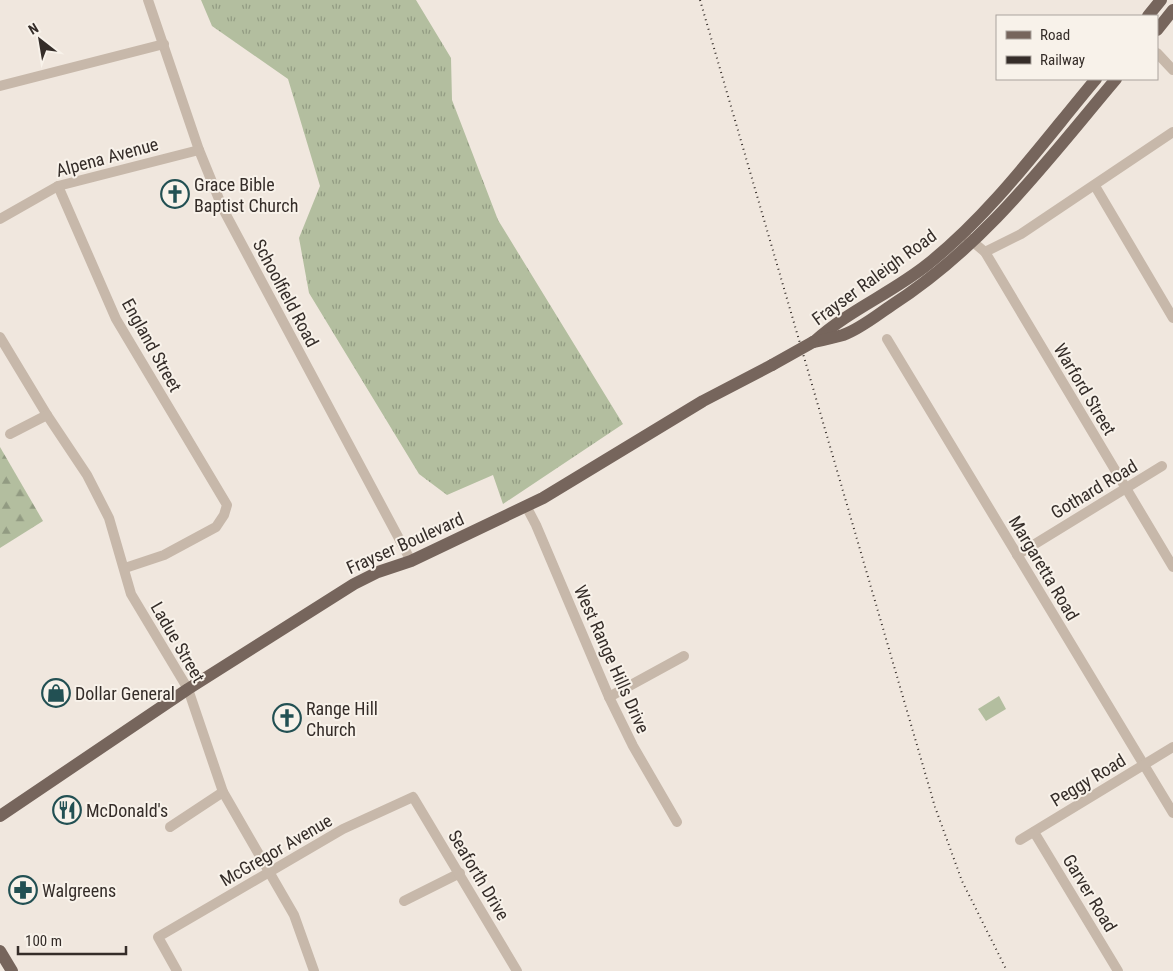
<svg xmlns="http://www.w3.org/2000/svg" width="1173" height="971" font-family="'Roboto Condensed',sans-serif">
	<defs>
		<pattern id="grass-tufts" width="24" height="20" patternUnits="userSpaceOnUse" patternTransform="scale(1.25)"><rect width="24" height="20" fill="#b3be9f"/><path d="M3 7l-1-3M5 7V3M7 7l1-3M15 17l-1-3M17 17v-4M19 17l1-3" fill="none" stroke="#929b82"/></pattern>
		<pattern id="forest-firs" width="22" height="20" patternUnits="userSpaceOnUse" patternTransform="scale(1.25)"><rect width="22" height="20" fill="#b3be9f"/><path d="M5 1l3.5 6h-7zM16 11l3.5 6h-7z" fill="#929b82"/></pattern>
	</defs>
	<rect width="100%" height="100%" fill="#f0e7de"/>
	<!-- grass -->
	<path fill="url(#grass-tufts)" d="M201,0H416L451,58L452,100L498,220L623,424L503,504L493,475L447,495L419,474L309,293L299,238L320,186L288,79L212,26Z"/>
	<!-- forest -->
	<path fill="url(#forest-firs)" d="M0,447L43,521L0,548Z"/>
	<!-- pitch -->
	<path fill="#b3be9f" d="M999,696L1006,709L986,721L978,709Z"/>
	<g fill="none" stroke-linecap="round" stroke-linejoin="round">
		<!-- minor -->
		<g stroke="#c7b8aa" stroke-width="10">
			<path d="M148,0L199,150L223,209L411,561"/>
			<path d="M1157,53L1173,70"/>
			<path d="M0,86L164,44"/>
			<path d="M58,186L116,319L227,505L224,515L216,527L164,555L125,568"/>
			<path d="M1095,186L1173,318"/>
			<path d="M0,219L58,186L199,150"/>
			<path d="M967,237L985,252L1173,567"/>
			<path d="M985,252L1021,234L1173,132"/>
			<path d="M0,337L47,415L87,475L109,518L131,594L188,689L223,792L294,915L314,971"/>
			<path d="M887,339L1173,813"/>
			<path d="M10,434L47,415"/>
			<path d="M526,506L536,525L609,697L633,746L677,822"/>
			<path d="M1017,555L1162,466"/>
			<path d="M609,697L684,656"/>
			<path d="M170,827L223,792"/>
			<path d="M1034,832L1118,971"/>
			<path d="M1020,840L1173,747"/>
			<path d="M404,901L460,873"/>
			<path d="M177,971L158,937L343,829L413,797L517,971"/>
		</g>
		<!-- major -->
		<g stroke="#76655c" stroke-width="12">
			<path d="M1148,16L1161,0"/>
			<path d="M1157,30L1173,10"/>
			<path d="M815,341C849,310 892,293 928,264C993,212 1043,142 1096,79"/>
			<path d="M813,342C823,340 833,338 843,335C860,329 877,315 892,305C985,245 1046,162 1116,79"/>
			<path d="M0,816L188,689L354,584L378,572L411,561L543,498L703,401L772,365"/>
			<path d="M0,951L12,971"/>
		</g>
		<!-- rail -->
		<path stroke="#352d29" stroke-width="2" stroke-dasharray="1 4" stroke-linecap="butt" d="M700,0L935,807L962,881L1007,971"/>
		<!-- major-bridge -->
		<path stroke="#76655c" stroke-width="12" d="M772,365L813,342"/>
	</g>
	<!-- icons -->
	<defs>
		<symbol id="church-ring" viewBox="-11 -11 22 22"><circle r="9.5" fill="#f8f2ea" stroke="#225053" stroke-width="1.5"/><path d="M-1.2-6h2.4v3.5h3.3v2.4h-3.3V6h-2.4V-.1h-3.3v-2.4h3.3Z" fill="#225053"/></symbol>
		<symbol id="shop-ring" viewBox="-11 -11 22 22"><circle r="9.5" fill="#f8f2ea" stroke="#225053" stroke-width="1.5"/><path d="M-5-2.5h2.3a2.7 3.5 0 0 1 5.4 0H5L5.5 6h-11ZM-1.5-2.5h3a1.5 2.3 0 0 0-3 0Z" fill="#225053"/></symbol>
		<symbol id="restaurant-ring" viewBox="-11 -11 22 22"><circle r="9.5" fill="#f8f2ea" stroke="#225053" stroke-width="1.5"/><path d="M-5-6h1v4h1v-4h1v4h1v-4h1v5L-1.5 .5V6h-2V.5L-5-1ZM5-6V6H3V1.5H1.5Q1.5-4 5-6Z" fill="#225053"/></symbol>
		<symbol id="pharmacy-ring" viewBox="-11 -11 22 22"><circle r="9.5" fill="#f8f2ea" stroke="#225053" stroke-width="1.5"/><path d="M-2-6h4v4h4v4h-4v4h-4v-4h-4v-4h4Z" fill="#225053"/></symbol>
	</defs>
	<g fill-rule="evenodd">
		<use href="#church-ring" x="159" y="178" width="32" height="32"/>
		<use href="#shop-ring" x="40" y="677" width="32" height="32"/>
		<use href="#church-ring" x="271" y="702" width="32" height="32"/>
		<use href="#restaurant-ring" x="51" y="794" width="32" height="32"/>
		<use href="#pharmacy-ring" x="7" y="874" width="32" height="32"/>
	</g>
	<g text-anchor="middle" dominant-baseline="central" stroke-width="4" stroke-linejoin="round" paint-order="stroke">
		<!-- street labels -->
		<g font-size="18" fill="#352d29" stroke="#f8f2ea">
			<text transform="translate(107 157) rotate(-15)">Alpena Avenue</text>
			<text transform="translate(874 277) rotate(-36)">Frayser Raleigh Road</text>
			<text transform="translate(286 293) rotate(62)">Schoolfield Road</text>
			<text transform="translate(152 345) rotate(61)">England Street</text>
			<text transform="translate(1085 389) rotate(59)">Warford Street</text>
			<text transform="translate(1094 489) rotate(-31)">Gothard Road</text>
			<text transform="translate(405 543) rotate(-24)">Frayser Boulevard</text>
			<text transform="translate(1044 568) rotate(59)">Margaretta Road</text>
			<text transform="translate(178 642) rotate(60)">Ladue Street</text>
			<text transform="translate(612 659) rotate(66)">West Range Hills Drive</text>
			<text transform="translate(1088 780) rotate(-31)">Peggy Road</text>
			<text transform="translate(276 850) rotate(-30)">McGregor Avenue</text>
			<text transform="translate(479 875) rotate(59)">Seaforth Drive</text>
			<text transform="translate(1090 893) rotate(59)">Garver Road</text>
		</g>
		<!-- poi labels -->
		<g font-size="18" fill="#352d29" stroke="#f8f2ea" text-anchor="start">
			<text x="194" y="184">Grace Bible<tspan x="194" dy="21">Baptist Church</tspan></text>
			<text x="75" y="693">Dollar General</text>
			<text x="306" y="708">Range Hill<tspan x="306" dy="21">Church</tspan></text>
			<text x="86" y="810">McDonald's</text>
			<text x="42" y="890">Walgreens</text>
		</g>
	</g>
	<!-- legend -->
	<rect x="996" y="15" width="162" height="65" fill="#f8f2ea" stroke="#aaa39d"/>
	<rect x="1006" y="31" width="25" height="8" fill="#76655c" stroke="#aaa39d"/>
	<text x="1040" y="40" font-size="15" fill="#352d29">Road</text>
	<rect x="1006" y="56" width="25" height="8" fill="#352d29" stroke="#aaa39d"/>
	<text x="1040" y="65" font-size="15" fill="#352d29">Railway</text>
	<!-- north arrow -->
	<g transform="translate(40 40) rotate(329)" stroke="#f8f2ea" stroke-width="4" paint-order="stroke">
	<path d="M0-4L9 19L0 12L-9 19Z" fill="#352d29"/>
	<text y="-8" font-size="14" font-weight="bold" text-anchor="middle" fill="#352d29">N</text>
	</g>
	<!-- scale -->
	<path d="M18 946v8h108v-8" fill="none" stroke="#352d29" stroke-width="2.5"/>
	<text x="25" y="946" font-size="15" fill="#352d29" stroke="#f8f2ea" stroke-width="4" paint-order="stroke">100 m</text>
</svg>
